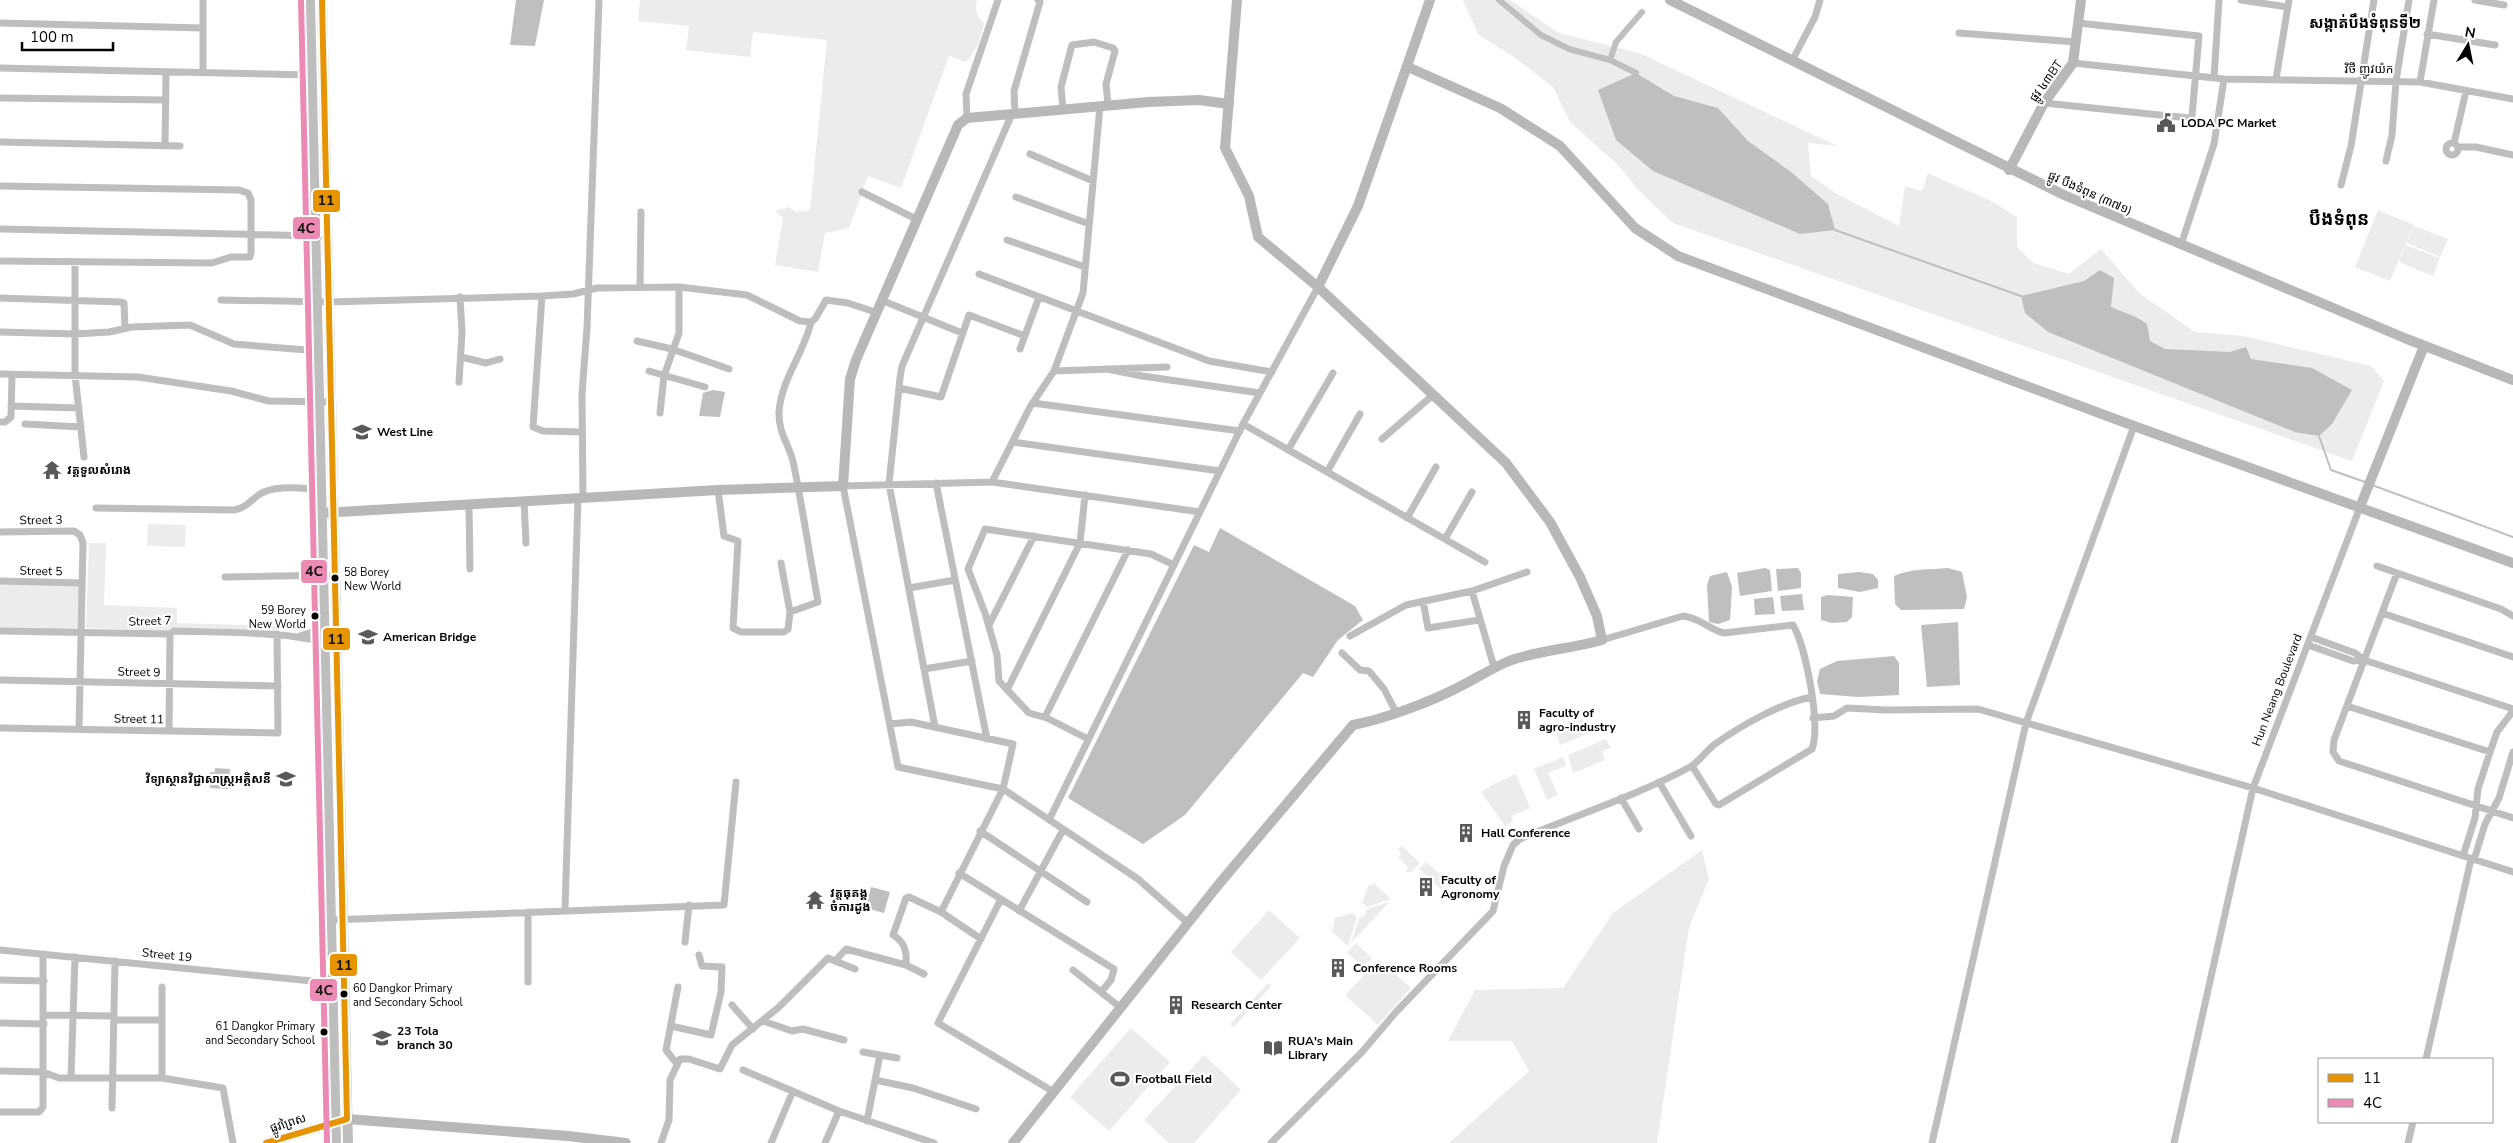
<svg xmlns="http://www.w3.org/2000/svg" width="2513" height="1143" font-family="'Nunito Sans','Noto Sans Khmer',sans-serif">
  <style>
    .green { fill: #ececec }
    .water { fill: #bfbfbf }
    .lines { fill: none; stroke-linecap: round; stroke-linejoin: round }
    .stream { stroke: #bfbfbf; stroke-width: 2 }
    .canal { stroke: #bfbfbf; stroke-width: 6 }
    .street { stroke: #bebebe; stroke-width: 7 }
    .secondary { stroke: #b8b8b8; stroke-width: 10 }
    .primary { stroke: #bebebe; stroke-width: 10 }
    .bus-1-casing { stroke: #fff; stroke-width: 10 }
    .bus-2-casing { stroke: #fff; stroke-width: 10 }
    .bus-1 { stroke: #e69400; stroke-width: 6 }
    .bus-2 { stroke: #eb8bb4; stroke-width: 6 }
    .bus-dot { fill: #000; stroke: #fff; stroke-width: 2 }
    .labels { text-anchor: middle; dominant-baseline: central; stroke-width: 4.5; stroke-linejoin: round; paint-order: stroke }
    .bus-label { font-size: 11px; fill: #000; stroke: #fff; text-anchor: start }
    .street-label { font-size: 12px; fill: #000; stroke: #fff }
    .poi-label { font-size: 12px; font-weight: bold; fill: #000; stroke: #fff; text-anchor: start }
    .quarter-label { font-size: 15px; font-weight: bold; fill: #000; stroke: #fff }
    .district-label { font-size: 18px; font-weight: bold; fill: #000; stroke: #fff }
    .line-badge { stroke: #fff; stroke-width: 2 }
    .pale-badge-label { font-size: 14px; text-anchor: middle; font-weight: bold; fill: #111 }
  </style>
  <rect width="100%" height="100%" fill="#fff"/>
  <path class="green" d="M640 0H977C975 10 976 16 984 23 981 37 977 53 965 62L949 56 901 188 868 176 849 228 825 233 818 272 775 265 783 218 775 211 789 207 796 212 810 210 827 40 753 32 750 57 686 50 689 26 638 21Z
    M1463 0H1510L1559 33 1639 53 1837 146 1808 143 1811 176 1837 194 1899 226 1905 186 1922 191 1928 173 1993 202 2017 217V247L2033 263 2069 274 2101 249 2139 293 2195 332 2244 336 2371 366 2384 381 2352 461 1673 223 1640 192 1619 166 1570 122 1553 87 1518 60 1478 34Z
    M2378 210 2414 225 2390 281 2355 267Z
    M2414 226 2448 239 2440 257 2407 243Z
    M2406 245 2440 258 2433 276 2399 262Z
    M148 524 186 525 185 547 147 546Z
    M89 543H106L104 605 177 608V623L277 626V634L86 628Z
    M0 583 80 585 79 630 0 628Z
    M1583 719 1589 733 1560 745 1555 730Z
    M1606 739 1611 748 1602 751 1605 760 1573 773 1568 755Z
    M1563 757 1566 766 1548 773 1558 795 1547 800 1534 769Z
    M1516 774 1530 808 1511 816 1513 821 1505 826 1481 792 1494 784Z
    M1402 846 1420 863 1412 872H1406L1408 867 1398 857 1401 854 1398 849Z
    M1702 850 1709 879 1689 927 1657 1143H1449L1529 1071 1512 1041H1448L1475 990 1563 988 1613 913Z
    M1426 862 1445 879 1444 880 1447 883 1441 889 1419 869Z
    M1373 883 1391 899 1367 907 1362 903 1369 884 1371 886Z
    M1389 902 1351 943 1359 918 1365 915 1367 909Z
    M1269 910 1300 938 1261 980 1231 952Z
    M1352 913 1357 917 1348 946 1332 932 1335 918Z
    M1356 943 1372 958 1363 967 1347 952Z
    M1379 960 1411 988 1378 1025 1345 995Z
    M1268 983 1271 986 1234 1027 1230 1024Z
    M1131 1028 1170 1062 1109 1131 1070 1097Z
    M1204 1055 1241 1090 1194 1143H1169L1144 1120Z"/>
  <path class="water" d="M516 0H544L535 46 510 45Z
    M1636 73 1674 96 1718 108 1748 141 1791 172 1828 204 1835 230 1800 234 1653 171 1616 140 1598 90Z
    M2100 270 2114 278 2111 307C2124 313 2136 315 2147 324L2150 341 2165 349 2230 352 2246 347 2251 359 2312 368 2352 390 2332 424 2319 436 2295 432 2048 332 2025 313 2021 296 2084 281Z
    M713 390 725 392 720 417 699 416 703 393Z
    M1220 528 1355 606 1363 620 1338 640 1313 677 1303 673 1185 815 1143 844 1068 798 1194 545 1209 552Z
    M1765 568 1770 570 1772 591 1740 596 1737 573Z
    M1798 568 1801 573V588L1778 591 1776 569Z
    M1948 568 1962 572 1967 597 1964 609 1901 610 1895 604 1894 576C1911 568 1929 570 1948 568Z
    M1727 572 1732 587 1730 620 1718 624 1709 622 1707 585 1710 576Z
    M1859 572 1873 574 1878 580V588L1860 592 1838 588V574Z
    M1802 594 1804 610 1782 611 1780 596Z
    M1828 595 1853 597 1852 617 1847 622 1832 623 1821 620V597Z
    M1773 597 1775 614 1755 615 1754 599Z
    M1958 622 1960 685 1927 687 1921 625Z
    M1894 656 1899 663V695L1858 697 1820 694 1817 681 1820 669 1837 661Z
    M215 768 230 769 229 789 210 788V772H215Z
    M871 887 890 892 884 913 866 908Z"/>
  <g class="lines">
    <path class="stream" d="M1835 230 2021 296
      M2319 436 2331 470 2365 482
      M2372 485 2513 537"/>
    <path class="canal" d="M1499 0 1541 35 1569 49 1610 60 1636 73
      M1610 60 1616 42 1642 12"/>
    <path class="street" d="M2241 0 2288 7
      M2475 0 2504 5
      M0 23 203 28
      M1959 33 2076 42
      M2427 34 2495 45
      M1792 61 1815 17 1820 0
      M2073 63 2224 79 2420 82 2513 99
      M0 68 312 75
      M203 73V0
      M2214 78 2219 0
      M2276 79 2289 0
      M2420 82 2434 0
      M0 98 166 100
      M2044 103 2189 118 2192 116 2199 36 2078 23
      M1063 109 1061 87 1072 45 1094 42 1113 48 1115 51 1106 84 1108 105
      M1015 113 1014 91 1040 2 1038 0
      M967 118 966 94 998 0
      M0 142 180 146
      M2446 149a6 6 0 1 1 12 0a6 6 0 1 1-12 0Z
      M2454 143 2466 91
      M165 146 166 72
      M2458 147H2476L2513 155
      M1030 154 1093 181
      M2386 161 2392 135 2396 81 2409 0
      M2341 185 2351 146 2374 0
      M0 186 239 190 248 193 251 200V253L250 257H231L212 263 0 261
      M862 192 916 219
      M1016 197 1089 224
      M0 229 320 236
      M1007 240 1085 267
      M2181 245 2214 144 2224 79
      M75 262V375L84 457
      M979 274 1209 361 1272 372
      M640 287 641 212
      M542 296 533 427 543 431 582 432
      M0 298 120 302 124 303 125 328
      M221 300 329 302 542 296 573 294 597 288 679 287 747 295 800 321 811 322 815 319 826 300 848 303 875 312
      M881 300 962 333
      M0 332 75 334 109 332 132 327 190 325 234 344 319 351
      M637 341 672 349 729 369
      M1020 349 1039 297
      M461 357 486 363 500 359
      M1107 369 1142 376 1260 393
      M649 371 705 387
      M1054 371 1167 367
      M0 374 138 377 231 391 269 401 331 402
      M459 382 462 332 460 297
      M899 388 941 397 969 315 1025 336
      M1033 403 1240 431
      M11 406 79 408
      M660 413 664 376 679 333V287
      M0 422H5L11 417 12 375
      M25 424 81 427
      M1243 424 1485 562
      M1382 439 1433 395
      M1013 442 1220 471
      M1288 450 1333 373
      M1327 472 1360 414
      M992 482 1030 407 1054 371 1083 293 1100 106
      M936 483 987 739
      M718 490 724 536 738 541 733 628 741 632H784L788 629 790 612 818 602C810 557 803 511 794 466 791 447 778 434 779 412 781 380 804 353 811 322
      M583 498 582 394 587 328 599 0
      M524 501 526 543
      M469 505 470 569
      M96 508 234 510C246 508 250 501 260 494 276 484 304 489 322 489
      M1407 518 1436 467
      M0 532 74 531 80 535 83 543 79 729
      M1445 539 1472 492
      M781 563 790 612
      M2377 566 2501 609 2513 616
      M2397 573 2334 740 2333 752 2339 761 2513 818
      M225 577 335 575
      M0 581 82 583
      M909 588 955 580
      M1472 591 1494 667
      M1423 601 1428 628 1479 620
      M2382 613 2513 657
      M989 625 1034 536
      M0 631 170 634 174 631C209 632 244 632 279 635 300 636 314 642 336 640
      M300 636 312 632 336 631
      M1350 636 1406 605 1472 591 1527 572
      M2311 637 2355 653 2364 660 2513 709
      M1602 640 1683 616C1701 618 1708 629 1724 633L1793 625C1806 647 1821 725 1812 749L1719 805 1716 804 1692 766
      M2308 645 2353 661 2364 660
      M1342 653 1360 670 1369 671 1384 689 1396 712
      M924 669 972 661
      M0 680 278 686
      M1007 690 1080 543 1085 495
      M2347 706 2490 752
      M1045 717 1128 550
      M1813 718 1834 716 1847 708 1886 710 1978 709 2253 788 2513 872
      M890 724 911 722 1013 744 1003 789 941 912
      M935 727 889 484 900 378 902 366 1012 114
      M0 728 278 733 277 634
      M169 731 170 634
      M1088 739 1047 718 1029 713 999 681 997 655 985 613 968 569 985 529 1151 554 1174 565
      M1659 782 1691 836
      M1621 798 1639 829
      M1049 820 1243 424 1318 287
      M980 831 1087 902
      M2463 856 2475 818 2478 789 2490 752 2497 732 2513 711
      M2474 860 2485 824 2499 798 2513 752
      M959 873 1114 969 1111 980 1101 992
      M1001 899 938 1023 1054 1092
      M565 909 578 498
      M1019 911 1063 830
      M528 912V982
      M331 920 724 905 736 782
      M1188 923 1138 879 1003 789 898 767 843 486 992 482 1200 512
      M685 942 689 905
      M0 950 332 983
      M835 961 855 969
      M906 965C907 952 905 942 893 935L906 898 909 897 941 912 981 939
      M1073 970 1121 1008
      M0 980 44 981
      M732 1005 753 1029
      M44 1015 114 1016
      M114 1020H162
      M763 1021 792 1031 803 1029 844 1040
      M0 1023 44 1024
      M671 1026 711 1035 721 992 722 967 702 966 699 955
      M863 1052 897 1058
      M2426 1059 2471 859
      M677 1064 666 1050 678 987
      M743 1070 839 1111 934 1143
      M0 1071 43 1072 59 1078H162L223 1088 233 1143
      M71 1078 75 957
      M162 1078V987
      M875 1080 913 1088 976 1109
      M112 1108 115 961
      M0 1112H39L43 1107V954
      M867 1121 880 1055
      M661 1143 669 1120 670 1080 680 1059H689L720 1069 732 1045 779 1007 828 958 835 961 846 949 906 965 924 974
      M771 1143 793 1091
      M825 1143 839 1111
      M1271 1143 1362 1052 1396 1012 1493 911 1504 866 1513 845 1520 839C1576 815 1636 796 1690 767 1699 762 1706 751 1715 744 1742 725 1779 704 1811 697
      M1932 1143 2026 723 2134 426
      M2174 1143 2253 788 2360 507
      M2408 1143 2413 1122"/>
    <path class="secondary" d="M1670 0 2064 195 2407 339 2513 380
      M1408 67 1500 108 1560 146 1635 228 1678 256 2134 426 2513 563
      M2009 170 2044 103 2073 63 2081 0
      M1318 287 1358 206 1430 0
      M2360 507 2424 346
      M322 513 718 490 843 486 850 379 856 360 958 125 967 118 1148 102 1199 100 1229 104
      M266 1143 347 1119 568 1136 626 1143
      M1013 1143 1219 884 1353 725C1388 718 1430 702 1461 686 1477 678 1492 668 1509 661 1539 650 1571 649 1602 640L1597 616 1580 577 1550 522 1506 463 1318 287 1258 237 1249 196 1225 148 1237 0"/>
    <path class="primary" d="M310 0 336 1143
      M322 0 348 1143"/>
    <g class="bus-1-casing">
      <path id="bus-1" d="M266 1143 347 1119 322 0"/>
    </g>
    <g class="bus-2-casing">
      <path id="bus-2" d="M301 0 327 1143"/>
    </g>
    <use href="#bus-1" class="bus-1"/>
    <use href="#bus-2" class="bus-2"/>
  </g>
  <defs>
    <g id="civic-bare" transform="scale(1.5)"><path d="M-.6-6.5H3V-4.5H.6V-3L4-1V1h2V6H-6V1h2V-1L-.6-3ZM-1.2 2.5V6h2.4V2.5Z" fill="#595959" stroke="#fff" stroke-width="2.5" paint-order="stroke"/></g>
    <g id="school-bare" transform="scale(1.5)"><path d="M0-5L7-2L0 1L-7-2ZM-4 1L0 2.5L4 1V4Q0 6-4 4Z" fill="#595959" stroke="#fff" stroke-width="2.5" paint-order="stroke"/></g>
    <g id="temple-bare" transform="scale(1.5)"><path d="M0-6L5-2H3V0L6.5 2.5H4V6H1.5V3h-3V6H-4V2.5H-6.5L-3 0V-2H-5Z" fill="#595959" stroke="#fff" stroke-width="2.5" paint-order="stroke"/></g>
    <g id="building-bare" transform="scale(1.5)"><path d="M-4-6H4V6H1V3H-1V6H-4ZM-2.5-4.3h1.7v1.8h-1.7ZM.8-4.3h1.7v1.8H.8ZM-2.5-1h1.7V.8h-1.7ZM.8-1h1.7V.8H.8Z" fill="#595959" stroke="#fff" stroke-width="2.5" paint-order="stroke"/></g>
    <g id="library-bare" transform="scale(1.5)"><path d="M-6-4Q-3-5.5-.7-3.5V5Q-3 3-6 4ZM6-4Q3-5.5 .7-3.5V5Q3 3 6 4Z" fill="#595959" stroke="#fff" stroke-width="2.5" paint-order="stroke"/></g>
    <g id="stadium-bare" transform="scale(1.5)"><path d="M0-5a6.5 5 0 1 0 0 10a6.5 5 0 1 0 0-10ZM-3.5-1.8h7v3.6h-7Z" fill="#595959" stroke="#fff" stroke-width="2.5" paint-order="stroke"/></g>
  </defs>
  <g fill-rule="evenodd">
    <use href="#civic-bare" x="2166" y="123"/>
    <use href="#school-bare" x="362" y="432"/>
    <use href="#temple-bare" x="52" y="470"/>
    <use href="#school-bare" x="368" y="637"/>
    <use href="#building-bare" x="1524" y="720"/>
    <use href="#school-bare" x="286" y="779"/>
    <use href="#building-bare" x="1466" y="833"/>
    <use href="#building-bare" x="1426" y="887"/>
    <use href="#temple-bare" x="815" y="900"/>
    <use href="#building-bare" x="1338" y="968"/>
    <use href="#building-bare" x="1176" y="1005"/>
    <use href="#school-bare" x="382" y="1038"/>
    <use href="#library-bare" x="1273" y="1048"/>
    <use href="#stadium-bare" x="1120" y="1079"/>
  </g>
  <g class="bus-dot">
    <circle cx="335" cy="578" r="4.5"/>
    <circle cx="315" cy="616" r="4.5"/>
    <circle cx="344" cy="994" r="4.5"/>
    <circle cx="324" cy="1032" r="4.5"/>
  </g>
  <g class="labels">
    <g class="bus-label">
      <text x="344" y="572">58 Borey<tspan x="344" dy="14">New World</tspan></text>
      <text x="306" y="610" text-anchor="end">59 Borey<tspan x="306" dy="14">New World</tspan></text>
      <text x="353" y="988">60 Dangkor Primary<tspan x="353" dy="14">and Secondary School</tspan></text>
      <text x="315" y="1026" text-anchor="end">61 Dangkor Primary<tspan x="315" dy="14">and Secondary School</tspan></text>
    </g>
    <g class="street-label">
      <text x="2369" y="69">វិថី ញូវយ៉ក</text>
      <text transform="translate(2046 81) rotate(-55)">ផ្លូវ ៤៣BT</text>
      <text transform="translate(2090 193) rotate(24)">ផ្លូវ បឹងទំពុន (៣៧១)</text>
      <text transform="translate(41 520) rotate(-1)">Street 3</text>
      <text transform="translate(41 571) rotate(1)">Street 5</text>
      <text transform="translate(150 621) rotate(-2)">Street 7</text>
      <text transform="translate(139 672) rotate(1)">Street 9</text>
      <text transform="translate(2277 690) rotate(-69)">Hun Neang Boulevard</text>
      <text transform="translate(139 719) rotate(1)">Street 11</text>
      <text transform="translate(167 955) rotate(6)">Street 19</text>
      <text transform="translate(288 1123) rotate(-18)">ផ្លូវព្រៃស</text>
    </g>
    <g class="poi-label">
      <text x="2181" y="123">LODA PC Market</text>
      <text x="377" y="432">West Line</text>
      <text x="67" y="470">វត្តទួលសំរោង</text>
      <text x="383" y="637">American Bridge</text>
      <text x="1539" y="713">Faculty of<tspan x="1539" dy="14">agro-industry</tspan></text>
      <text x="271" y="779" text-anchor="end">វិទ្យាស្ថានវិជ្ជាសាស្រ្តអគ្គិសនី</text>
      <text x="1481" y="833">Hall Conference</text>
      <text x="1441" y="880">Faculty of<tspan x="1441" dy="14">Agronomy</tspan></text>
      <text x="830" y="893">វត្តធុតង្គ<tspan x="830" dy="14">ចំការដូង</tspan></text>
      <text x="1353" y="968">Conference Rooms</text>
      <text x="1191" y="1005">Research Center</text>
      <text x="397" y="1031">23 Tola<tspan x="397" dy="14">branch 30</tspan></text>
      <text x="1288" y="1041">RUA's Main<tspan x="1288" dy="14">Library</tspan></text>
      <text x="1135" y="1079">Football Field</text>
    </g>
    <g class="quarter-label">
      <text x="2365" y="23">សង្កាត់បឹងទំពុនទី២</text>
    </g>
    <g class="district-label">
      <text x="2339" y="219">បឹងទំពុន</text>
    </g>
  </g>
  <g class="line-badge">
    <rect x="312" y="189" width="29" height="24" rx="5" fill="#e69400"/>
    <rect x="292" y="216" width="29" height="24" rx="5" fill="#eb8bb4"/>
    <rect x="300" y="559" width="28" height="25" rx="5" fill="#eb8bb4"/>
    <rect x="322" y="627" width="29" height="24" rx="5" fill="#e69400"/>
    <rect x="329" y="953" width="29" height="24" rx="5" fill="#e69400"/>
    <rect x="309" y="978" width="29" height="24" rx="5" fill="#eb8bb4"/>
  </g>
  <g class="pale-badge-label">
    <text x="326" y="205">11</text>
    <text x="306" y="233">4C</text>
    <text x="314" y="576">4C</text>
    <text x="336" y="644">11</text>
    <text x="344" y="970">11</text>
    <text x="324" y="995">4C</text>
  </g>
  <rect x="2318" y="1058" width="175" height="65" fill="#ffffff" stroke="#999999"/>
  <rect x="2328" y="1074" width="25" height="8" fill="#e69400" stroke="#999999"/>
  <text x="2363" y="1083" font-size="15" fill="#000000">11</text>
  <rect x="2328" y="1099" width="25" height="8" fill="#eb8bb4" stroke="#999999"/>
  <text x="2363" y="1108" font-size="15" fill="#000000">4C</text>
  <g transform="translate(2468 45) rotate(10)" stroke="#ffffff" stroke-width="4" paint-order="stroke">
  <path d="M0-4L9 19L0 12L-9 19Z" fill="#000000"/>
  <text y="-8" font-size="14" font-weight="bold" text-anchor="middle" fill="#000000">N</text>
  </g>
  <path d="M22 42v8h91v-8" fill="none" stroke="#000000" stroke-width="2.5"/>
  <text x="30" y="42" font-size="15" fill="#000000" stroke="#ffffff" stroke-width="4" paint-order="stroke">100 m</text>
</svg>
